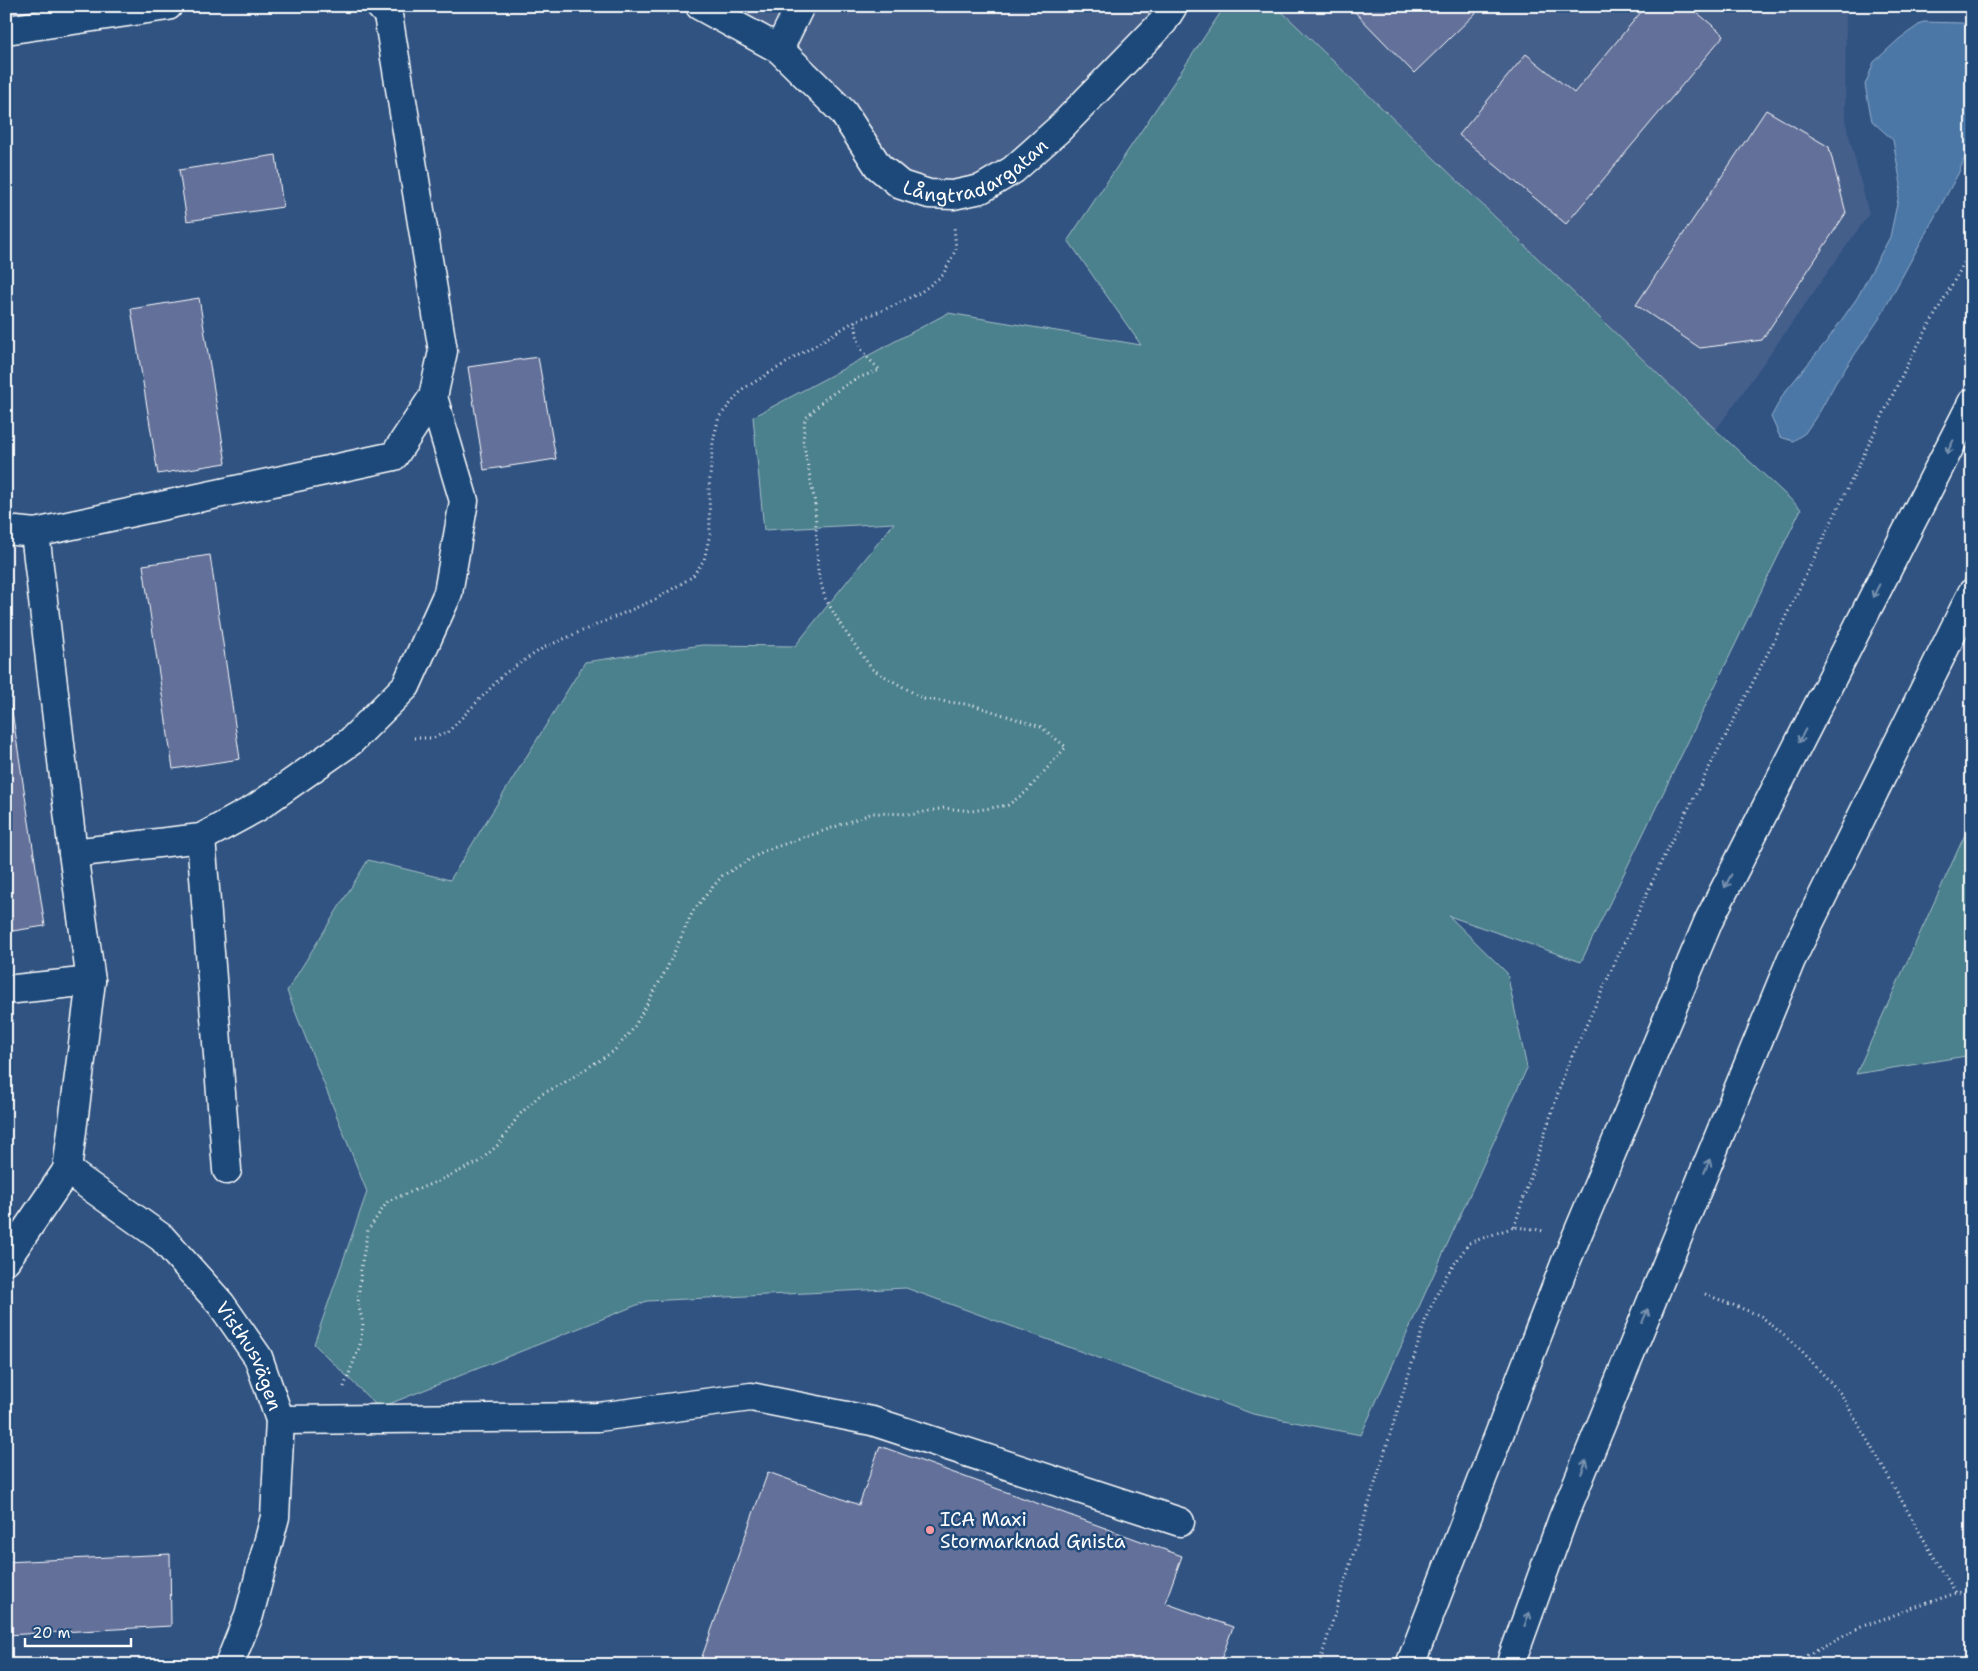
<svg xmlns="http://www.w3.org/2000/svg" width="1978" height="1671" font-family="'Shantell Sans',sans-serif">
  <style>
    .built { fill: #445e8b }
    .green { fill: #4b808d; stroke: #a5c0c6 }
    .water { fill: #4b77a6; stroke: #93adca }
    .building { fill: #636f99; stroke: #fff }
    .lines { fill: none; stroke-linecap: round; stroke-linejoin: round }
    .minor-casing { stroke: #fff; stroke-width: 31 }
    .highway-casing { stroke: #fff; stroke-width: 31 }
    .path { stroke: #fff; stroke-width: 3; stroke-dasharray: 1 4; stroke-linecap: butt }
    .minor { stroke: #1f4a7a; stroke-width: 28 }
    .highway { stroke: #1f4a7a; stroke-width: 28 }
    .oneway { stroke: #7992af }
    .poi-dot { fill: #ff9aa2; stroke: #1f4a7a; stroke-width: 2 }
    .labels { text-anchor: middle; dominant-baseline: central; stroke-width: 5; stroke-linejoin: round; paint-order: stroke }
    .street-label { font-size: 19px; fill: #fff; stroke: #1f4a7a }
    .poi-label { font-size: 19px; fill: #fff; stroke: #1f4a7a; text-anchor: start }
  </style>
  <rect width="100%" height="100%" fill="#315382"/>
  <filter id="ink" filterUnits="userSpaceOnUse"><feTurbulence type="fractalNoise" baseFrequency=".02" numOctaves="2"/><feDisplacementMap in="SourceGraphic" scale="10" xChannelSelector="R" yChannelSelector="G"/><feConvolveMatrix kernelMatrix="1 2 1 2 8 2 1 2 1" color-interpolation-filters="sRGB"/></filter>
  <g filter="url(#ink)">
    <path class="built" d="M700 6H1173L981 189 901 185 843 112Z
      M1276 6H1846L1845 120 1869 214 1716 430Z"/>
    <path class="green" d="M1225 6H1276L1716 430 1801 509 1581 962 1449 916 1507 973 1527 1068 1361 1435 1253 1414 906 1288 647 1301 379 1408 314 1344 367 1192 287 991 368 860 450 880 585 662 702 645 795 646 894 523 764 530 753 417 948 313 1141 345 1068 240Z
      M1972 819V1055L1856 1074Z"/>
    <path class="water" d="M1923 22 1962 23 1972 28V141L1958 174 1879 319 1836 382 1820 411 1805 433 1793 441 1780 437 1771 417 1784 393 1826 342 1857 298 1890 237 1901 185 1893 140 1872 121 1865 85 1874 62 1899 39Z"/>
    <path class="building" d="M1349 6H1483L1414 73Z
      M1646 6H1689L1724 35 1566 224 1459 135 1526 54 1574 93Z
      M1766 110 1829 147 1846 213 1762 340 1700 348 1636 305Z
      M276 155 283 207 187 221 179 170Z
      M199 298 226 463 158 474 131 309Z
      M538 357 556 459 484 470 468 367Z
      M210 555 240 759 173 769 143 565Z
      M10 698 45 926 6 932V699Z
      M880 1446 1182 1556 1165 1603 1233 1627 1219 1665H699L768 1472 859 1505Z
      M170 1554 171 1626 6 1635V1562Z"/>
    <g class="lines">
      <g class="minor-casing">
        <g id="minor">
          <path id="s1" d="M700 6 779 49 843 112 878 166 901 185 929 194 953 195 981 189 1013 170 1059 129 1163 22 1173 6"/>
          <path d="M6 30 168 6"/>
          <path d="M779 49 800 6"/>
          <path d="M6 530 35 533 394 456 433 397 443 351 388 15 380 6"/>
          <path d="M201 838 227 1170"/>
          <path d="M73 853 201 838 256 808 350 742 406 686 448 593 464 501 433 397"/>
          <path d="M6 990 91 981"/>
          <path id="s2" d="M67 1170 162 1238 221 1304 258 1357 280 1420 275 1517 249 1615 229 1665"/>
          <path d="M6 1260 67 1170 91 981 73 853 35 533"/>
          <path d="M280 1420 598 1417 751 1397 872 1421 1180 1522"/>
        </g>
      </g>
      <g class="highway-casing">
        <path id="highway" d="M1410 1665 1565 1264 1709 920 1972 403
          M1510 1665 1563 1518 1791 960 1972 593"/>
      </g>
      <path class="path" d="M654 6 669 14
        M414 738H434L449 731 505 673 543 648 656 599 692 577 704 560 710 534 709 489 713 441 719 417 743 389 855 321 893 306 921 292 943 275 956 249 954 226
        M1514 1227 1566 1069 1665 854 1773 643 1908 363 1972 249
        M1705 1294 1761 1316 1801 1350 1841 1394 1931 1552 1956 1593
        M344 1387 360 1345 363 1324 358 1303 361 1267 368 1230 388 1201 436 1182 479 1162 499 1144 519 1115 540 1095 562 1084 614 1051 633 1029 666 970 693 911 722 876 764 851 829 829 873 813 914 814 944 808 972 811 1008 805 1026 792 1066 747 1041 727 973 705 924 699 872 669 842 627 825 598 818 572 815 503 803 441 805 419 826 398 855 379 880 370C859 350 859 349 855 321
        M1319 1665 1427 1315 1446 1276 1469 1243 1514 1227 1534 1229 1543 1231
        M1790 1665 1863 1626 1956 1593 1972 1590"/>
      <use href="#minor" class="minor"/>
      <use href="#highway" class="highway"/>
    </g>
    <defs><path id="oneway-shaft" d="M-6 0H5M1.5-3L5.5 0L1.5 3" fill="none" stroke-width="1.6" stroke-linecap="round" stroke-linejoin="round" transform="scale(1.25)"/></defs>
    <g class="oneway">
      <use href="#oneway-shaft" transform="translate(1950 447) rotate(117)"/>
      <use href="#oneway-shaft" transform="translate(1876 591) rotate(117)"/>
      <use href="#oneway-shaft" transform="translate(1802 736) rotate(117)"/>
      <use href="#oneway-shaft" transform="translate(1728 881) rotate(117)"/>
      <use href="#oneway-shaft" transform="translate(1707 1166) rotate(-68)"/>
      <use href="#oneway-shaft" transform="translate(1645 1316) rotate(-68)"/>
      <use href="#oneway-shaft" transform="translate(1584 1467) rotate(-68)"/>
      <use href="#oneway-shaft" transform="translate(1527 1619) rotate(-70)"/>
    </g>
  </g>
  <circle class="poi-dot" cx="930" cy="1530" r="5"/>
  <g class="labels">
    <g class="street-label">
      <text stroke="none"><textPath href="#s1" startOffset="356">Långtradargatan</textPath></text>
      <text stroke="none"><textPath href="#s2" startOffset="265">Visthusvägen</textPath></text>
    </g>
    <g class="poi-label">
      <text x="940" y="1519">ICA Maxi<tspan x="940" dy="22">Stormarknad Gnista</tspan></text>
    </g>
  </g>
  <rect width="1978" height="1671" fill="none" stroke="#1f4a7a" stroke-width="25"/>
  <rect x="12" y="12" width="1953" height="1646" fill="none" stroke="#fff" stroke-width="2" filter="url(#ink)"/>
  <path d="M25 1638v8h106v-8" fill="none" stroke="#ffffff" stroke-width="2.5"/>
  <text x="32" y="1638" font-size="15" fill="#ffffff" stroke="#1f4a7a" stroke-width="4" paint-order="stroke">20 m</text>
</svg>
